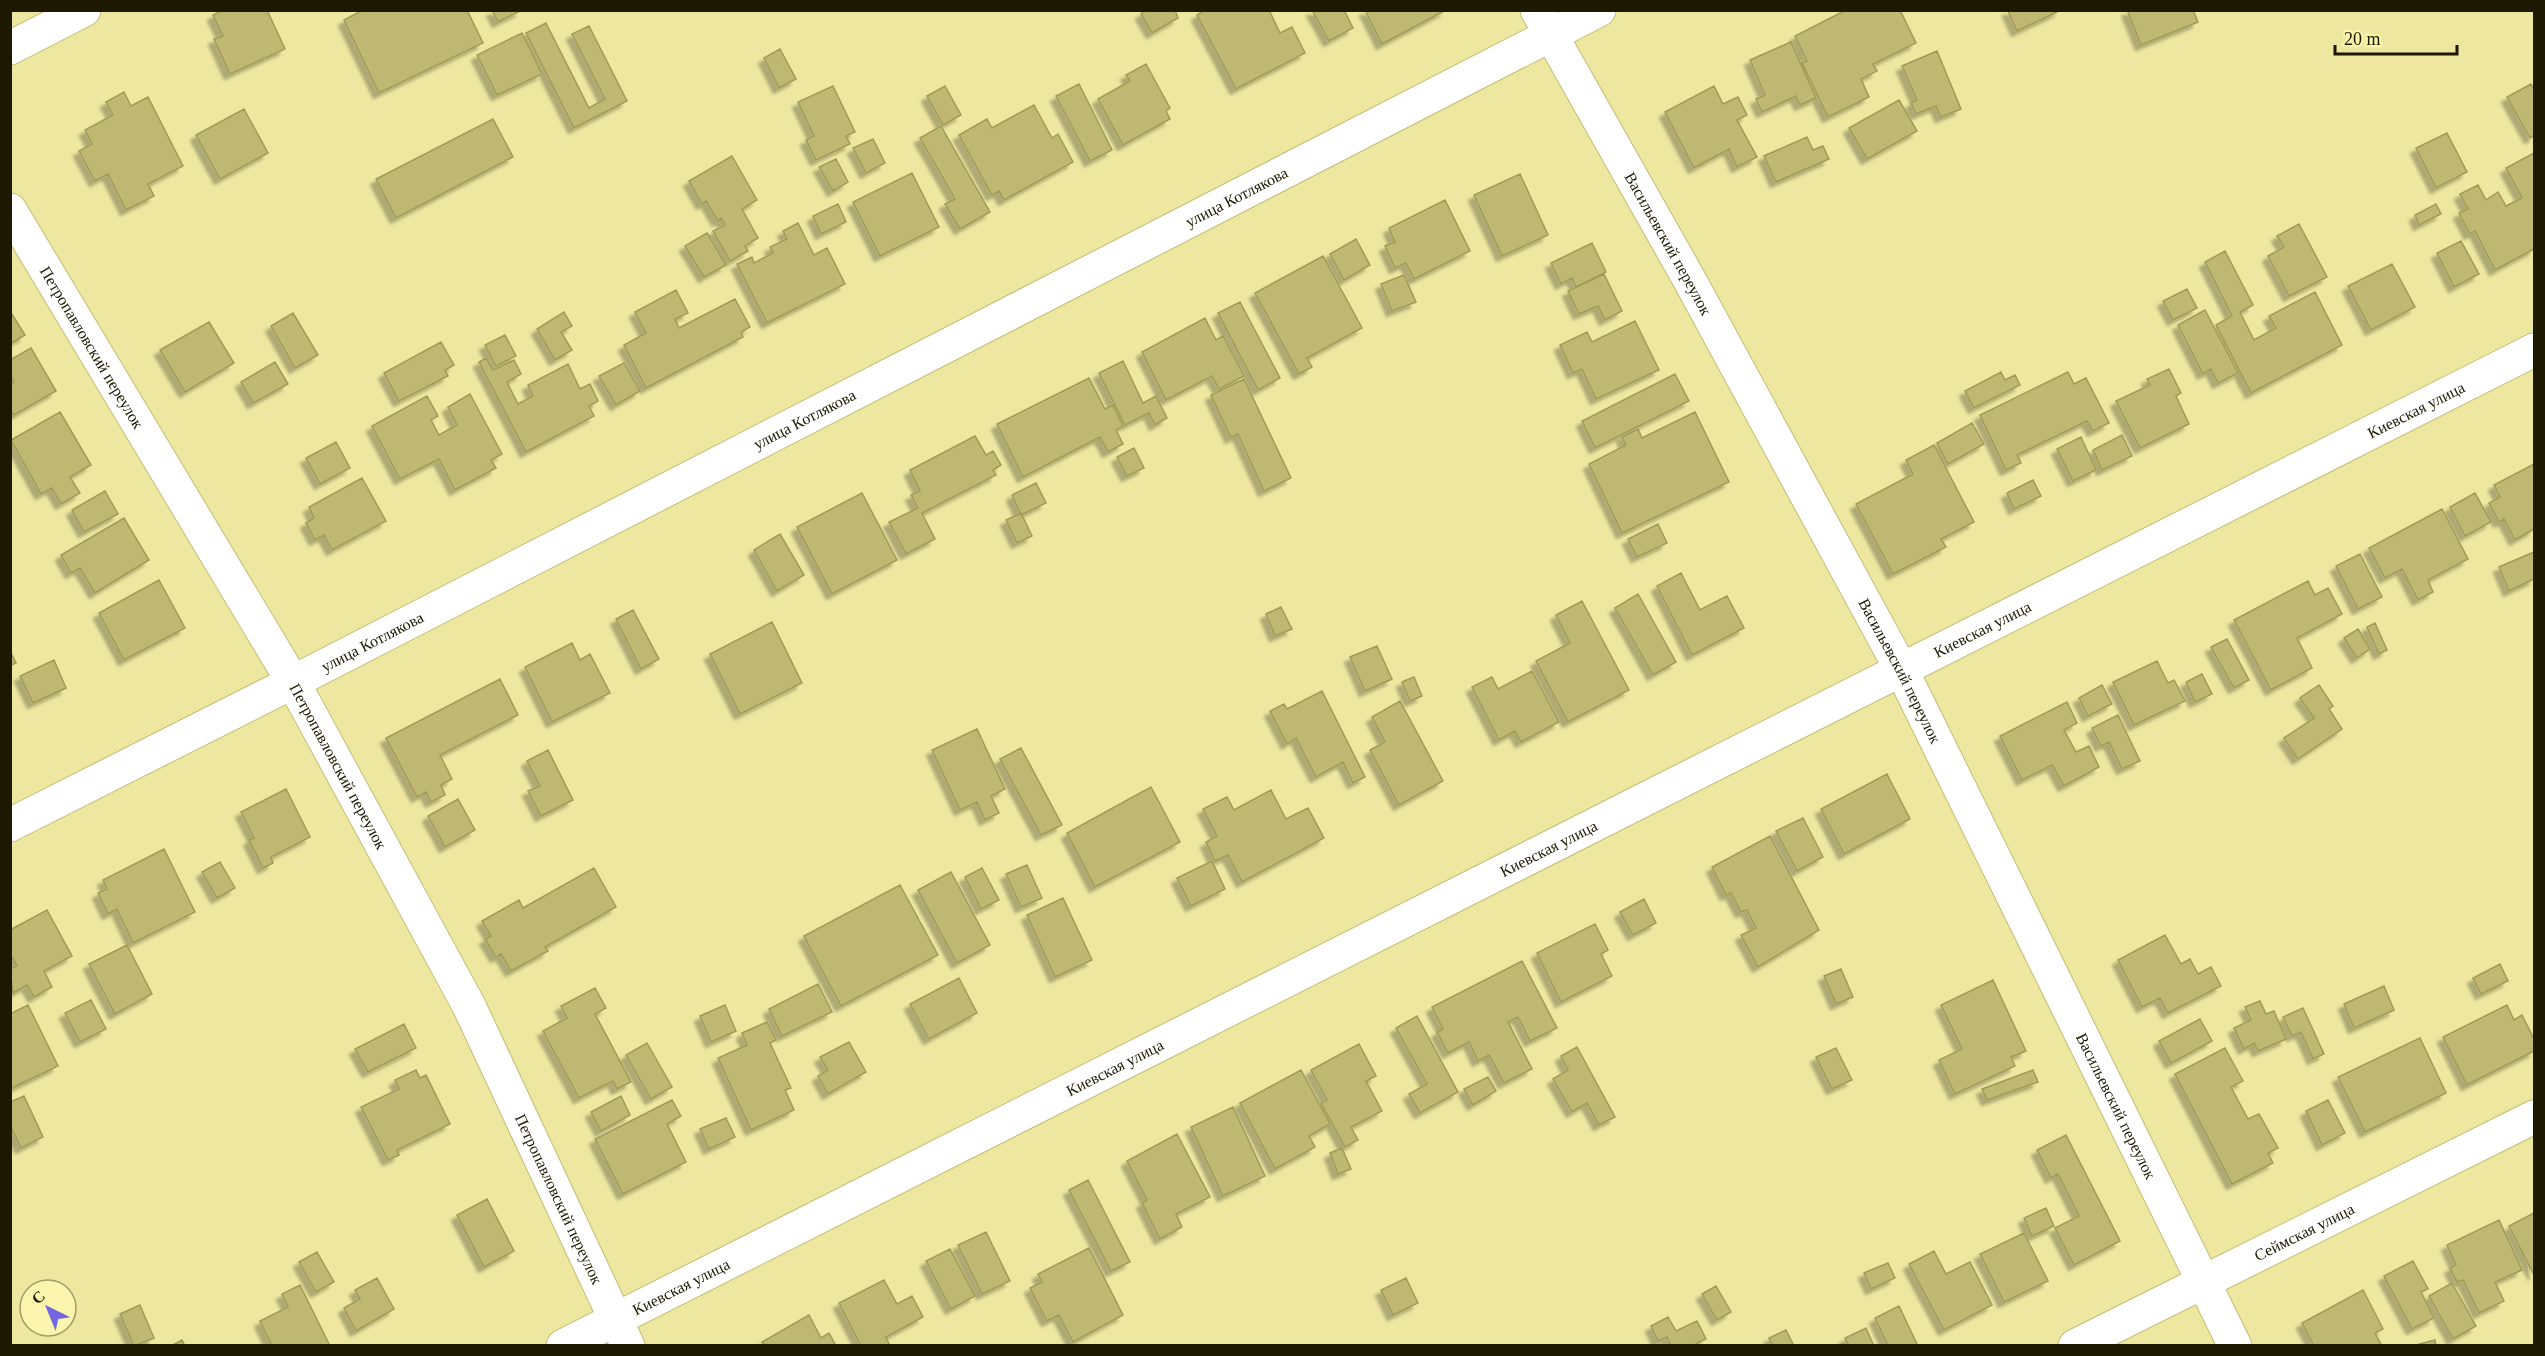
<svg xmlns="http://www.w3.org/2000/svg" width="2545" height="1356" font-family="Georgia,serif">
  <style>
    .building { fill: #beb872; stroke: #a19b56; stroke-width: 1.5; filter: url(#shadow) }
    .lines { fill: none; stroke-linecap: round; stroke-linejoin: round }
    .minor-casing { stroke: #c3bc77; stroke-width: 35 }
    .minor { stroke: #fff; stroke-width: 33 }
    .labels { text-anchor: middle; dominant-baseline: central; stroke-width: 5; stroke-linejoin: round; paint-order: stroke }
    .street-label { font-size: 16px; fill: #1c1900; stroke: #faf4ac }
  </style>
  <defs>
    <filter id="shadow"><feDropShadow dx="-5.5" dy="5.5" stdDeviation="1.5" flood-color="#0004"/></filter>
  </defs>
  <rect width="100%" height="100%" fill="#ede79f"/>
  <path class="building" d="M223 10H267L285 49 230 74 214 39 223 36 213 15Z
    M363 10H467L483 43 379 93 344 20Z
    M492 10H522L498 22Z
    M1147 10H1175L1178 18 1152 33 1141 14Z
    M1205 10H1269L1280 33 1292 27 1305 53 1236 89 1197 15Z
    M1312 10H1344L1353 28 1329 41Z
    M1365 10H1446L1382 44Z
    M1846 10H1900L1916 43 1873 64 1877 71 1861 79 1869 97 1828 117 1802 63 1807 61 1795 36Z
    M2061 10 2017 31 2008 11V10Z
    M2127 10H2193L2198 22 2141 45Z
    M546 23 589 108 605 99 572 34 589 26 627 101 574 128 526 33Z
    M522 33 542 74 497 95 477 55Z
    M1791 42 1816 98 1800 105 1796 96 1762 112 1756 99 1765 95 1750 60Z
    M780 49 796 79 779 88 764 58Z
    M1937 51 1961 109 1941 117 1936 106 1916 114 1911 103 1917 100 1902 66Z
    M1146 64 1170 108 1166 111 1170 119 1123 145 1098 99 1130 81 1126 75Z
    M1079 84 1112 150 1090 161 1056 96Z
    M2531 84 2534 90V136L2530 138 2507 97Z
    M833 86 855 132 846 136 850 144 816 160 806 140 814 136 798 102Z
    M945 86 961 115 943 125 927 96Z
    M1714 86 1723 104 1738 97 1747 115 1737 120 1757 157 1737 167 1729 149 1694 168 1665 112Z
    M124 92 131 106 148 97 183 166 148 184 154 196 126 210 108 174 95 181 79 151 92 144 85 130 113 115 106 102Z
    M1899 100 1917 131 1867 159 1849 128Z
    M1034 105 1052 138 1058 134 1073 162 1004 200 999 191 992 195 959 135 987 119 992 128Z
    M244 109 268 153 220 179 196 135Z
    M493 119 513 157 396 218 376 179Z
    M941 126 990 212 960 229 945 204 955 199 920 138Z
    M2447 133 2467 172 2436 188 2416 148Z
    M1807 137 1813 150 1823 146 1829 159 1776 182 1764 156Z
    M873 139 885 163 866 173 853 148Z
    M2534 153V249L2495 270 2475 231 2470 234 2459 213 2468 209 2460 194 2478 185 2486 200 2498 192 2506 206 2522 198 2506 168Z
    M732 156 757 200 742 209 758 238 745 246 748 251 730 261 713 231 725 225 721 218 718 221 706 201 702 204 689 181Z
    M836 159 848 182 833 191 819 167Z
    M912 173 939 227 880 256 853 202Z
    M1520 174 1548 235 1502 256 1474 195Z
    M1445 200 1470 251 1414 279 1406 263 1395 268 1385 246 1395 242 1389 228Z
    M838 204 846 222 821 234 813 216Z
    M2436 204 2441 214 2419 225 2415 215Z
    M798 223 814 255 827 248 845 284 767 323 737 264 752 257 754 263 773 253 770 247 787 239 783 231Z
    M2299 224 2327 277 2289 296 2268 256 2284 247 2277 236Z
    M707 233 726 265 704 277 685 246Z
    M1356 239 1370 265 1344 280 1330 254Z
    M2461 241 2479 274 2454 287 2437 253Z
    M1592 243 1606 272 1576 287 1572 278 1561 284 1551 263Z
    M2225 251 2253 305 2240 312 2254 340 2276 328 2269 316 2315 292 2342 345 2251 393 2216 325 2232 316 2205 262Z
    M1323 256 1362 328 1307 358 1312 367 1299 374 1255 293Z
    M2392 264 2415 307 2371 330 2348 286Z
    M1604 274 1622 311 1605 320 1598 306 1579 314 1568 291Z
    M1404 275 1416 302 1392 311 1381 284Z
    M2187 289 2197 308 2173 320 2163 301Z
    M676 290 688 313 675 319 679 328 735 299 750 327 741 332 743 337 646 388 624 345 646 333 635 312Z
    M1240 302 1280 378 1258 390 1218 313Z
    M2205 310 2238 373 2218 383 2211 369 2203 374 2178 325Z
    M10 311 25 335 10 344Z
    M564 312 572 326 561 332 572 350 555 360 537 329Z
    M293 313 318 355 295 368 271 326Z
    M1205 318 1216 340 1223 336 1244 376 1219 389 1212 376 1166 400 1142 352Z
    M1635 321 1659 370 1596 399 1582 369 1573 373 1560 345 1587 332 1592 342Z
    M209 322 234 363 185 392 160 350Z
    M505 335 516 356 496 366 485 345Z
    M441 342 454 365 445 370 448 376 399 401 384 373Z
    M31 348 56 391 14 415 10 408V384L14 382 10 375V360Z
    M486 358 493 370 514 360 521 374 507 382 518 404 533 396 528 385 568 364 580 389 590 384 598 401 589 406 594 416 526 452 479 362Z
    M1123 361 1143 403 1156 396 1167 418 1155 425 1149 413 1125 425 1099 373Z
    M275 362 288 384 253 403 241 382Z
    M624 363 640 391 616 405 599 376Z
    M2169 369 2181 393 2176 396 2189 424 2140 448 2116 401 2150 385 2147 379Z
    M2001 372 2005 380 2015 375 2020 385 1974 408 1965 391Z
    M2068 372 2074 384 2086 378 2109 423 2093 431 2087 421 2017 455 2021 463 2006 470 1980 415Z
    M1675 374 1689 401 1595 448 1582 421Z
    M1089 378 1105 409 1113 405 1123 426 1116 430 1123 444 1108 452 1100 437 1023 477 997 424Z
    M1244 379 1291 478 1264 491 1238 434 1231 438 1211 395Z
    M470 394 502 454 491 460 496 468 455 490 439 459 400 479 372 426 427 396 438 416 431 420 439 435 457 425 448 407Z
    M60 412 91 465 70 477 80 493 61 504 52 488 41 494 11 440Z
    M1695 412 1729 482 1622 533 1589 464 1626 445 1622 437 1638 429 1642 438Z
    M1972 423 1984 444 1948 464 1937 443Z
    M2122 435 2132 456 2102 470 2093 450Z
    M975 436 986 455 993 451 1001 465 993 470 996 475 922 513 935 539 906 554 889 522 918 508 911 495 920 491 910 470Z
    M2081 437 2096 470 2073 481 2057 449Z
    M336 442 350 468 320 484 306 458Z
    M1934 445 1974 522 1941 539 1946 547 1893 574 1856 504 1913 474 1906 460Z
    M1134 448 1144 468 1127 476 1117 457Z
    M2534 464V529L2515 540 2504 519 2499 522 2489 503 2500 497 2494 485Z
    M362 478 386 521 332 550 324 535 315 540 306 523 314 518 309 507Z
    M2033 480 2041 496 2014 509 2007 493Z
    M1036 483 1046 503 1021 515 1012 495Z
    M105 491 118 514 84 532 72 510Z
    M862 493 897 560 832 594 797 527Z
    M2475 493 2491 522 2465 536 2450 507Z
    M2442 509 2468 559 2428 580 2433 592 2418 600 2402 569 2385 578 2369 548Z
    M1021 513 1032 536 1017 543 1006 520Z
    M124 518 149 560 95 593 80 568 71 573 61 555Z
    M1658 524 1667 543 1637 557 1628 539Z
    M780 534 804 575 777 591 754 550Z
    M2534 552V579L2509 591 2499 567Z
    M2360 554 2382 597 2358 609 2336 566Z
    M1681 573 1700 610 1727 596 1744 628 1692 655 1657 586Z
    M159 580 185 628 124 660 99 613Z
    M2308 581 2315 595 2328 588 2342 614 2297 638 2312 668 2271 690 2234 620Z
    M1638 594 1676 662 1653 675 1615 608Z
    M1582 601 1629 690 1568 722 1536 661 1570 643 1556 615Z
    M1281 607 1292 629 1275 636 1266 614Z
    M633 610 659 659 641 669 616 619Z
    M772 622 802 683 740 714 710 654Z
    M2375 623 2387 650 2379 654 2367 627Z
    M2358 629 2370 649 2357 658 2344 638Z
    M2227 639 2249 680 2234 688 2211 647Z
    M572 643 580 660 590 654 610 693 552 722 525 667Z
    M1377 646 1392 679 1365 691 1350 657Z
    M10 651 16 663 10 666Z
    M54 660 66 688 33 703 20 676Z
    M2157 661 2168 683 2174 680 2185 701 2134 725 2113 682Z
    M1532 671 1559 722 1521 742 1515 731 1499 740 1472 687 1492 677 1498 689Z
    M2202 674 2212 694 2195 702 2186 682Z
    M1414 677 1422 696 1410 701 1402 682Z
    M500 679 518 715 440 755 452 779 441 785 445 795 431 802 426 792 417 797 386 738Z
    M2102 685 2112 704 2088 716 2079 698Z
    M2319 685 2333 706 2329 709 2342 729 2298 759 2284 738 2314 718 2300 698Z
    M1322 691 1365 777 1353 783 1343 762 1316 777 1296 738 1287 744 1270 711 1284 704 1287 709Z
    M1400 701 1443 781 1399 805 1370 750 1385 742 1372 717Z
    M2067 702 2077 723 2064 730 2076 752 2089 746 2099 767 2064 786 2052 765 2022 780 2000 736Z
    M2118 715 2140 761 2122 769 2109 742 2101 746 2092 728Z
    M977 729 1005 789 991 796 999 813 985 820 977 802 960 810 932 750Z
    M1021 748 1062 825 1041 835 1000 759Z
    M548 750 573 800 541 816 528 791 540 786 527 761Z
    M1887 774 1910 819 1844 854 1821 809Z
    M1151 787 1180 842 1095 887 1067 833Z
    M286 789 310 837 271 857 273 863 263 868 249 840 254 838 241 812Z
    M1271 790 1286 819 1308 808 1324 838 1242 882 1228 855 1215 861 1206 842 1217 836 1203 809 1227 797 1234 810Z
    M458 799 475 830 445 847 428 816Z
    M1803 818 1823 857 1797 871 1776 831Z
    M1770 836 1819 930 1758 967 1741 935 1756 928 1747 910 1741 912 1731 893 1726 895 1712 867Z
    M164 849 195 912 133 943 117 909 108 914 98 893 107 889 103 880Z
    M1212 861 1225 889 1191 906 1177 878Z
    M220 862 235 888 217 898 202 872Z
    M1027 865 1042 898 1021 907 1006 874Z
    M594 868 616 907 545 947 548 951 511 971 501 954 496 957 485 939 491 936 482 921 519 900 523 908Z
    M982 868 999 900 981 909 965 877Z
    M951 872 990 945 957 963 918 890Z
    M900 885 938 955 841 1006 804 936Z
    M1063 898 1092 960 1055 977 1027 915Z
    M1644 899 1656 923 1633 935 1620 912Z
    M47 910 72 956 44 971 52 987 34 997 27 985 13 993 10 969 17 966 10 954V930Z
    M1595 924 1608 950 1601 954 1612 976 1561 1002 1537 953Z
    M2165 935 2181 964 2190 959 2198 974 2211 967 2221 986 2168 1013 2160 998 2142 1007 2118 960Z
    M127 945 152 994 115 1014 89 964Z
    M1522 961 1557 1028 1530 1041 1518 1017 1508 1022 1532 1069 1504 1083 1489 1055 1478 1061 1469 1042 1448 1053 1437 1032 1443 1029 1432 1007Z
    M2500 964 2508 981 2481 994 2473 978Z
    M1841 969 1853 997 1836 1004 1824 976Z
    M959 978 977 1013 929 1039 910 1004Z
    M1993 980 2026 1051 2011 1057 2015 1066 1955 1094 1939 1060 1962 1049 1941 1005Z
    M818 984 832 1012 782 1036 769 1009Z
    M2384 986 2394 1010 2354 1028 2344 1004Z
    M595 988 606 1008 595 1014 631 1082 617 1089 613 1081 579 1098 543 1031 567 1018 561 1006Z
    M91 1000 106 1029 80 1042 65 1013Z
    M2260 1001 2266 1014 2274 1011 2286 1039 2258 1051 2254 1043 2244 1049 2234 1028 2251 1020 2245 1007Z
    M28 1005 58 1066 10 1089V1014Z
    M725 1005 736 1031 711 1042 700 1016Z
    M2507 1005 2514 1020 2522 1015 2534 1039V1051L2467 1085 2443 1037Z
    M2303 1008 2324 1054 2313 1059 2301 1032 2292 1036 2283 1017Z
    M1417 1016 1458 1092 1420 1113 1409 1094 1427 1084 1396 1028Z
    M2200 1019 2212 1041 2171 1063 2159 1041Z
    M767 1022 776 1040 770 1043 791 1088 785 1090 794 1110 751 1130 718 1058 747 1045 742 1033Z
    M404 1024 416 1048 368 1072 355 1049Z
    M2420 1038 2446 1093 2365 1132 2338 1077Z
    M849 1042 866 1072 828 1094 818 1076 828 1070 820 1057Z
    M647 1043 672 1087 651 1099 626 1055Z
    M1359 1044 1376 1076 1366 1081 1382 1111 1351 1127 1358 1140 1345 1147 1321 1103 1327 1100 1311 1070Z
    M1577 1047 1615 1117 1599 1125 1587 1103 1572 1112 1553 1079 1568 1070 1561 1056Z
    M1836 1048 1852 1080 1832 1089 1816 1057Z
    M2225 1048 2243 1081 2231 1087 2248 1119 2259 1114 2278 1148 2268 1153 2273 1163 2232 1184 2175 1074Z
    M416 1070 420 1078 426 1075 450 1124 397 1150 399 1155 388 1160 361 1107 399 1089 395 1080Z
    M1301 1070 1330 1124 1309 1136 1315 1147 1275 1169 1240 1103Z
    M2033 1070 2038 1082 1987 1100 1982 1089Z
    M1488 1077 1496 1091 1473 1105 1464 1089Z
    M24 1096 43 1137 21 1148 10 1125V1102Z
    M621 1096 630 1115 601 1131 591 1112Z
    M672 1100 681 1116 667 1124 686 1162 623 1194 595 1139Z
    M2328 1100 2345 1133 2322 1145 2306 1111Z
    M1233 1107 1265 1176 1223 1196 1191 1127Z
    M726 1118 735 1137 709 1149 700 1129Z
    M1177 1134 1210 1197 1176 1214 1182 1227 1160 1239 1142 1203 1147 1200 1127 1161Z
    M2066 1135 2120 1241 2074 1265 2055 1228 2079 1216 2058 1174 2051 1178 2037 1150Z
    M1342 1148 1351 1169 1338 1174 1330 1153Z
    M1088 1180 1130 1262 1111 1271 1069 1190Z
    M487 1199 514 1251 484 1267 457 1215Z
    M2046 1208 2054 1226 2032 1236 2024 1218Z
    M2534 1213V1275L2509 1226Z
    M2499 1220 2522 1270 2495 1282 2504 1301 2479 1313 2463 1280 2457 1282 2450 1268 2456 1265 2447 1245Z
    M986 1232 1010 1281 982 1294 958 1245Z
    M2024 1233 2048 1281 2004 1302 1980 1254Z
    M1089 1248 1123 1315 1073 1342 1059 1315 1047 1321 1030 1288 1042 1282 1038 1274Z
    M950 1249 975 1296 951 1309 926 1261Z
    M1934 1251 1946 1274 1970 1262 1992 1305 1944 1330 1909 1264Z
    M317 1252 334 1282 316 1292 299 1262Z
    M2413 1261 2428 1289 2421 1292 2434 1318 2412 1329 2384 1276Z
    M1888 1263 1895 1278 1871 1289 1864 1273Z
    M377 1278 394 1309 356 1331 344 1308 360 1299 355 1290Z
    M1406 1278 1418 1303 1393 1315 1381 1290Z
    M884 1280 897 1304 912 1296 923 1317 886 1337 890 1346H861L839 1303Z
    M2452 1283 2476 1326 2453 1339 2429 1296Z
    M300 1285 330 1346H272L260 1321 288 1307 282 1294Z
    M1716 1286 1731 1312 1717 1320 1702 1294Z
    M2363 1290 2383 1329 2375 1333 2382 1346H2314L2302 1323Z
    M140 1305 154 1338 134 1346 120 1314Z
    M1899 1306 1917 1344 1914 1346H1888L1875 1318Z
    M809 1315 821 1338 829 1333 836 1346H765L762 1342Z
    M1668 1317 1676 1331 1697 1321 1706 1339 1692 1346H1671L1667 1337 1658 1341 1651 1326Z
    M1866 1328 1874 1346H1849L1845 1338Z
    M1786 1330 1794 1346H1773L1769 1338Z
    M182 1340 185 1346H171Z
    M2435 1340 2436 1346H2412Z"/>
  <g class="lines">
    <g class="minor-casing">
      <g id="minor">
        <path id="s1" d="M1537 10 1689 279 1901 669 2235 1346"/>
        <path d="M10 48 84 10"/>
        <path id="s2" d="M10 210 293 682 469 1006 628 1346"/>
        <path id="s3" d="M10 825 293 682 1599 10"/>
        <path id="s4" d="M563 1346 2534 350"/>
        <path id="s5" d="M2075 1346 2534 1117"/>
      </g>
    </g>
    <use href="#minor" class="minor"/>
  </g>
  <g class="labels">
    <g class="street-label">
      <text stroke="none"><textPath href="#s3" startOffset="1378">улица Котлякова</textPath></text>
      <text stroke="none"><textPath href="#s1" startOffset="268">Васильевский переулок</textPath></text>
      <text stroke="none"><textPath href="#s2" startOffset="160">Петропавловский переулок</textPath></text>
      <text stroke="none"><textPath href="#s4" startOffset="2076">Киевская улица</textPath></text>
      <text stroke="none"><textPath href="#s3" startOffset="892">улица Котлякова</textPath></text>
      <text stroke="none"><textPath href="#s4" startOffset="1590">Киевская улица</textPath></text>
      <text stroke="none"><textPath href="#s3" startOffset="406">улица Котлякова</textPath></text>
      <text stroke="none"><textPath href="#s1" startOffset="754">Васильевский переулок</textPath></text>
      <text stroke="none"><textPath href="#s2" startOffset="646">Петропавловский переулок</textPath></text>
      <text stroke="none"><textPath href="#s4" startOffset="1104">Киевская улица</textPath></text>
      <text stroke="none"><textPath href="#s4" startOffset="618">Киевская улица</textPath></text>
      <text stroke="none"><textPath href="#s1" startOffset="1240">Васильевский переулок</textPath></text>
      <text stroke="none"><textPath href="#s2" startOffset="1132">Петропавловский переулок</textPath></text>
      <text stroke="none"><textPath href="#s5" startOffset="256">Сеймская улица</textPath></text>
      <text stroke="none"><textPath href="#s4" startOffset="132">Киевская улица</textPath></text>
    </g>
  </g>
  <rect width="2545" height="1356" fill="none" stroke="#1c1900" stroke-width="24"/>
  <g transform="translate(48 1308) rotate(317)"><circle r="28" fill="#faf4ac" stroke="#a19c67" stroke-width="1.5"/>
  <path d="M0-4.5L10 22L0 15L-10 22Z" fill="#7266e1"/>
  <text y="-9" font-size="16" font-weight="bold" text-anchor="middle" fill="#1c1900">С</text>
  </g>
  <path d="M2335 45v9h122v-9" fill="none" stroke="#1c1900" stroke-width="3"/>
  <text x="2344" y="45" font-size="18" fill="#1c1900" stroke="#faf4ac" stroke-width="4.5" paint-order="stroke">20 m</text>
</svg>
